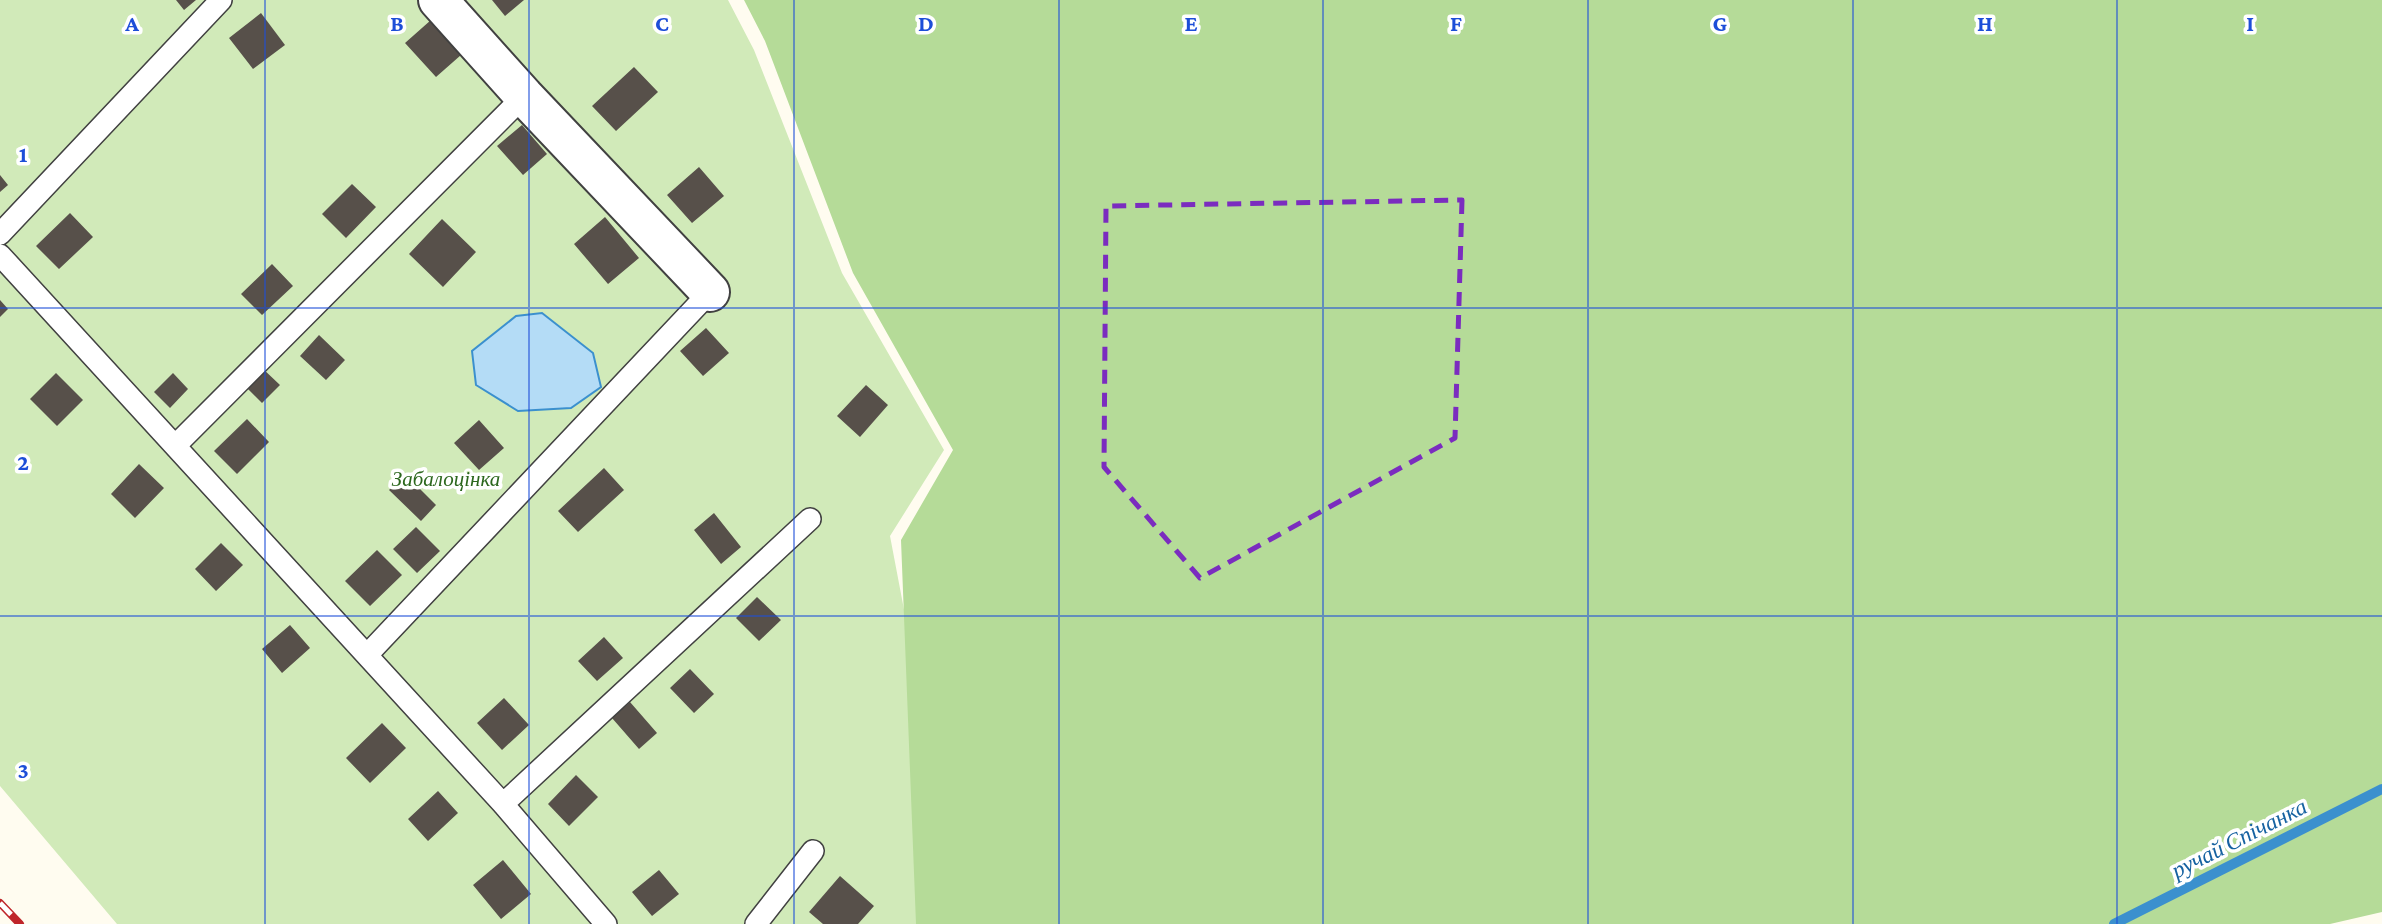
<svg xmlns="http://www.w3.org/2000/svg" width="2382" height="924" font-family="'Crimson Pro',serif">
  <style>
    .green { fill: #d1eab9 }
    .forest { fill: #b5db98 }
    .water { fill: #b4dcf6; stroke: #3b90ce; stroke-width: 2 }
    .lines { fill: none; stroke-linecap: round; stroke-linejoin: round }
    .stream { stroke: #3b90ce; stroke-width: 10 }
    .building { fill: #57504a }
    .service-casing { stroke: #414141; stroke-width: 24 }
    .minor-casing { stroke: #414141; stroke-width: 42 }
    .service { stroke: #fff; stroke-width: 21 }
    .minor { stroke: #fff; stroke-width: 38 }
    .rail-casing { stroke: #bf252a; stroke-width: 8 }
    .rail { stroke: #fff; stroke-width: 5; stroke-dasharray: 16; stroke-linecap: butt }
    .marked { fill: none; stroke: #7b2cbf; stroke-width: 5; stroke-dasharray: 14 9; stroke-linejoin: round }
    .grid { fill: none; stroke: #1d4ed8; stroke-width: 2; stroke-opacity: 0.55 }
    .labels { text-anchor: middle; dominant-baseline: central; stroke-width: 7; stroke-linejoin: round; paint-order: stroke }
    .park-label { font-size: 21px; font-style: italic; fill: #2c671e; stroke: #fff }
    .water-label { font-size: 23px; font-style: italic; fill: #1662a1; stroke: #fff }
    .grid-label { font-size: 23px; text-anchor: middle; font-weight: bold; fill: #1d4ed8; stroke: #fff; stroke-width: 7; stroke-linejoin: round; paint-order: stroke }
  </style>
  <rect width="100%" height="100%" fill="#fffcf0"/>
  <path class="green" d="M0 0H728L754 50 842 273 944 450 890 536 956 883 942 924H117L0 786Z"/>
  <path class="forest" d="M744 0H2382V912L2330 924H916L901 540 953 450 853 273 765 41Z"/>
  <path class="water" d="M542 313 593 353 601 387 571 408 518 411 476 385 472 351 516 316Z"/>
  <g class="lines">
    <path class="stream" d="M2114 924 2382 789"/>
  </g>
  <path class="building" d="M176 0H196L184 10Z
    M492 0H524L505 16Z
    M261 13 285 45 253 69 229 38Z
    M431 20 461 55 436 77 405 43Z
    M634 67 658 92 616 131 592 106Z
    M522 125 547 154 523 175 497 146Z
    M699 167 724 196 692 223 667 195Z
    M0 175 8 185 0 192Z
    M352 184 376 207 346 238 322 214Z
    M70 213 93 237 59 269 36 246Z
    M605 217 639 258 608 284 574 244Z
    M442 219 476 252 443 287 409 254Z
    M272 264 293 286 262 315 241 294Z
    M0 300 8 309 0 317Z
    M706 328 729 353 703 376 680 351Z
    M319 335 345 360 326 380 300 356Z
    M261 367 280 385 262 403 244 385Z
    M56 373 83 400 57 426 30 399Z
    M173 373 188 389 170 408 154 392Z
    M866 385 888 405 860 437 837 416Z
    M247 419 269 442 237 474 214 451Z
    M479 420 504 448 479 470 454 443Z
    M139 464 164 488 135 518 111 494Z
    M604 468 624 490 578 532 558 511Z
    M405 474 436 505 421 521 389 490Z
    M714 513 741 547 721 564 694 530Z
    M416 527 440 551 417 573 393 549Z
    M221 543 243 565 216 591 195 569Z
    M377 550 402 575 370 606 345 581Z
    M757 597 781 620 759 641 736 618Z
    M290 625 310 648 282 673 262 649Z
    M604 637 623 658 597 681 578 661Z
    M690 669 714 694 694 713 670 688Z
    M504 698 529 725 502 750 477 723Z
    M630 702 657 733 639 749 612 718Z
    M382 723 406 748 370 783 346 758Z
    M576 775 598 797 569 826 548 804Z
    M438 791 458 813 428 841 408 819Z
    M503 860 531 894 501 919 473 885Z
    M659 870 679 894 652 916 632 892Z
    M840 876 874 906 858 924H823L809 912Z"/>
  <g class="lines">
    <g class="service-casing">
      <path id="service" d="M0 234 221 0
        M0 255 503 804 606 924
        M175 446 524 96
        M367 655 710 292
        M503 804 810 519
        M756 924 813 851"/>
    </g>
    <g class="minor-casing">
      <path id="minor" d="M438 0 524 96 710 292"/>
    </g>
    <use href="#service" class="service"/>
    <use href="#minor" class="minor"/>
    <g class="rail-casing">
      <path id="rail" d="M0 903 20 924"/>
    </g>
    <use href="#rail" class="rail"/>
  </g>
  <path class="marked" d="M1462 200 1455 438 1200 578 1104 467 1106 206Z"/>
  <path class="grid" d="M265 0V924M529 0V924M794 0V924M1059 0V924M1323 0V924M1588 0V924M1853 0V924M2117 0V924M0 308H2382M0 616H2382"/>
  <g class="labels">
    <g class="park-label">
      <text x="446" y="479">Забалоцінка</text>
    </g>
    <g class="water-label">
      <text transform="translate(2239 838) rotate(-27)">ручай Спічанка</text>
    </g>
  </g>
  <g class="grid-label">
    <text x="132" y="31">A</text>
    <text x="397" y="31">B</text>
    <text x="662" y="31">C</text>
    <text x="926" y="31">D</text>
    <text x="1191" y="31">E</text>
    <text x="1456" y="31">F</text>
    <text x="1720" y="31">G</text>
    <text x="1985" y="31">H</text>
    <text x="2250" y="31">I</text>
    <text x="23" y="162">1</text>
    <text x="23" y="470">2</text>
    <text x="23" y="778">3</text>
  </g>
</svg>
